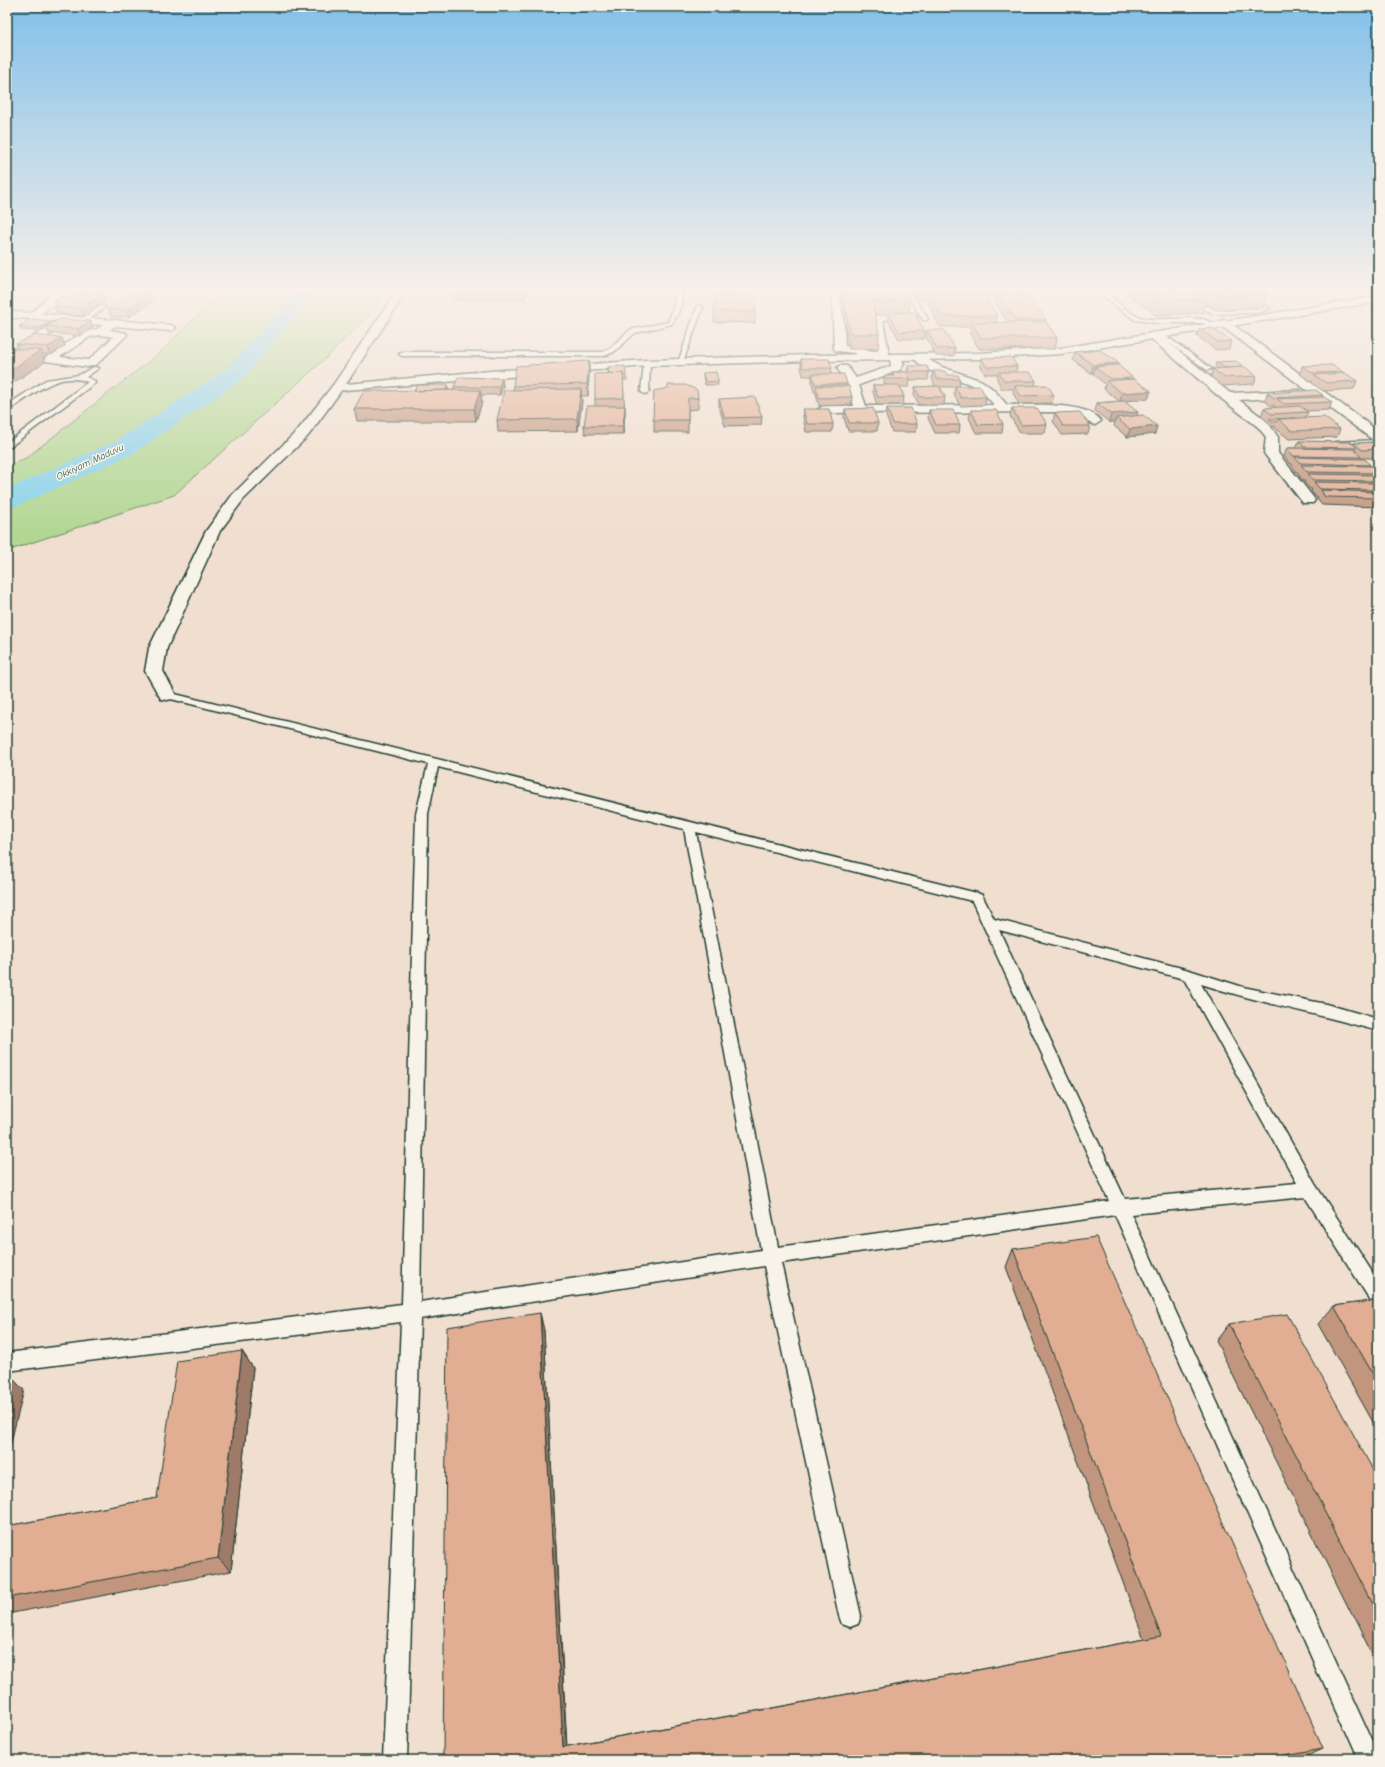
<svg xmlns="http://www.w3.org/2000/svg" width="1385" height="1767" font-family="'Comic Neue',sans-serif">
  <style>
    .green { fill: #b1d793; stroke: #688a64 }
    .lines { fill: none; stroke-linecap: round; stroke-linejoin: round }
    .river { fill: #89d2eb; fill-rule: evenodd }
    .service-casing { stroke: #1f3d34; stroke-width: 3 }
    .minor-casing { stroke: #1f3d34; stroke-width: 3 }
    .tertiary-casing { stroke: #1f3d34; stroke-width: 3 }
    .service { fill: #f7f3e8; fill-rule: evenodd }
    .minor { fill: #f7f3e8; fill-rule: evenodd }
    .tertiary { fill: #f7f3e8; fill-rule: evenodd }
    .wall { fill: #c2967e; stroke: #1f3d34; fill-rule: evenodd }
    .shaded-wall { fill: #9e7a67; stroke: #1f3d34 }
    .building { fill: #e1ae93; stroke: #1f3d34 }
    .labels { text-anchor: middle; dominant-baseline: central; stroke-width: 3; stroke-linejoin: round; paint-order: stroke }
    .far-water-label { font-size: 10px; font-style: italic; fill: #345b59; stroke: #f7f3e8 }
  </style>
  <rect width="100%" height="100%" fill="#f0dece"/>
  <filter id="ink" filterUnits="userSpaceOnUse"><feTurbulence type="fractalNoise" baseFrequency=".025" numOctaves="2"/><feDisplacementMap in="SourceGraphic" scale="8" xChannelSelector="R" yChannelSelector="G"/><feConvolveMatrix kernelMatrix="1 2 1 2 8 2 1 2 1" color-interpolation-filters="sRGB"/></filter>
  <g filter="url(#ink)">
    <path class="green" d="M226 288H388L370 314 326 358 174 495 7 551V466L26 458 158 354Z"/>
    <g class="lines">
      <path class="river" d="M299 288H320L241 380 132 454 17 506 7 509V489L114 442 225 370Z"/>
      <g class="service-casing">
        <path id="service" d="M675 288H681C684 301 679 314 672 324L635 333 614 352 604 356H402L399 354 402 352H603L609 349 630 330 668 322 674 306Z
          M903 288H909L928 319 927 320H923Z
          M1097 288H1103C1110 296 1129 314 1139 317 1161 324 1199 311 1216 325L1213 327 1203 323H1157L1135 320 1105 298Z
          M1171 288H1178L1214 310 1228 311 1263 307 1234 288H1241L1270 308 1257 313 1213 314Z
          M700 305 703 307 683 362 678 363 697 307Z
          M101 306 106 307 86 321H82V319Z
          M1158 333H1162L1212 369 1207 370 1158 335Z
          M647 361 650 363 649 392 645 394 641 392 644 363Z
          M94 367 99 368 86 377 95 381V383L7 449V443L88 382C59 370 32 395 10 410H7V405L46 380 79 375Z
          M1378 440V444L1335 446 1331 444 1335 442Z
          M167 692 977 893 982 895 994 919 1189 970 1243 987 1326 1004 1378 1019V1031C1319 1014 1260 1003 1201 984L1315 1184 1378 1281V1306L1372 1303 1305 1197 1131 1214 1377 1752 1378 1760H1357L1115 1215 781 1263 861 1616 858 1624 850 1627 842 1624 839 1616 764 1266 420 1319 407 1760H383L401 1322 7 1371V1353L402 1304 416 814 428 764 163 697 162 695 163 693ZM438 767 684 829 761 1250 420 1302 428 814ZM696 832 972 901 1109 1201 778 1247ZM999 930 1184 979 1297 1183 1125 1199Z"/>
      </g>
      <g class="minor-casing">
        <path id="minor" d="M58 288H69L42 314 171 325 176 328 171 331 115 326 110 330 126 333 127 335 97 364 91 366 87 367 46 361 44 359 46 357 83 332 97 329 103 325 70 322 7 362V354L57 321 7 317V311L31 313ZM100 335 113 337 89 360 60 357 90 337Z
          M832 288H842L845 346C858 347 865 351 877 351L872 317 873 315 906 313 894 288H904L918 316 913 319 883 320 889 354 887 356 861 357 857 356 855 353 836 351 834 349Z
          M1224 320 1228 321 1378 431V441L1373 440 1220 325 1219 323 1220 321Z
          M1153 332 1157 333 1230 393 1300 390 1302 393 1296 397 1239 400 1267 421 1278 437V453L1313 497 1315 500 1313 503H1303L1266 456 1264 453 1266 437 1258 427 1223 400 1149 337 1148 335Z
          M896 355 900 356 904 364 900 370 859 385 866 406 994 405C988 398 982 390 973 386 954 375 928 377 914 358L920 355 942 367 982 381 994 390 1007 405C1028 405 1088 401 1101 421L1095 425 1074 416 1055 412 819 413 817 410 823 406H854L847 383 837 368 839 366H847L856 378 891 366 890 358Z
          M337 384 343 388 308 436 243 500 220 531 167 648 163 671 176 695 173 699 167 700 161 699 145 671 149 648 206 531 233 494 298 430 333 385Z"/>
      </g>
      <g class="tertiary-casing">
        <path id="tertiary" d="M399 288H409L346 384 477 372 647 360 810 355 979 353 1061 348 1378 296V302L1061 354 979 359 810 361 647 366 333 391 331 388Z"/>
      </g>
      <use href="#service" class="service"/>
      <use href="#minor" class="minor"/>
      <use href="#tertiary" class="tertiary"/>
    </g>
    <path class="wall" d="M528 288 524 299 453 300 451 289Z
      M839 288H906L910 301 909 313 925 331 924 339H899L888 320 889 315H875L879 334 878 349H849Z
      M912 288H1001L1000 293 1046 320V323L1057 338 1055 349H979L970 334 971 327H940L928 303 929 298 920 299ZM985 297H997L996 303 1008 323H996L997 316Z
      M1118 288H1258L1268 294 1263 308 1216 310 1206 303 1203 313 1156 315Z
      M1274 288H1290L1276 289Z
      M104 294 106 301 84 316 57 314 54 307Z
      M756 295 755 323 714 322V311Z
      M152 301 129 317H111L108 309Z
      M1375 304H1378V316L1372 311Z
      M53 322 93 328 80 336 48 333 47 329 42 331 21 330 19 326Z
      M1199 329 1231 341 1229 349 1216 350 1197 336Z
      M927 330 955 348 954 356H936L926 337Z
      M62 338 65 346 51 355 42 354 45 362 18 349 16 344Z
      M1075 352 1118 366 1133 378V379L1151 391 1148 399 1124 401 1137 416 1157 426 1155 434 1127 437 1114 426 1115 422H1109L1095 411 1097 403 1119 401 1104 389 1105 384 1093 374 1094 373H1091L1073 360Z
      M981 358 1017 366 1016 372 1036 381 1035 386 1054 395 1052 403 1019 404 1013 393 1014 389H1002L997 379 998 374H985L980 365Z
      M801 359 832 368 831 374 847 384 846 386 852 397 851 405 819 406 816 394V392H814L812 382V376H803L801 367Z
      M589 361V372L588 396H581L582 401 578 431 498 432 497 420 514 390 513 386Z
      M1216 362 1257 376 1254 384 1222 386 1211 377 1213 369H1219L1215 366Z
      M908 366 929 372 928 380H910L909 387H900L904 397 903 405H877L873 392V385H884V376H892V372H907Z
      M1302 366 1343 372V373L1357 381 1354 389 1323 391 1312 383V381H1310L1300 374Z
      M608 367 626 376 627 380H623L625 414 623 434H585L584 426 595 406V399L608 374Z
      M933 371 960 379 959 386 986 397 985 405 960 406 954 394 955 387H940L945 397 944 405H919L914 394 915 387 935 386 932 378Z
      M703 373 718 381V385H705L703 376Z
      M502 378 503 386 500 395H481L482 402 476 421H357L354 409 414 391 449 389 448 390H454V387Z
      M654 391 698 398V409L688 410V432H654Z
      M1267 393 1323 395 1322 397 1332 402 1329 410 1306 411 1308 412 1305 418 1340 429 1337 437 1289 439 1275 428V426L1272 427 1268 423V422L1261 416 1264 408H1275L1274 407V405L1271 406 1265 401Z
      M719 399 762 417 761 425 725 426 719 407Z
      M887 408 917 424 916 432H892L886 416Z
      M1012 408 1047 424 1045 433H1020L1010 416Z
      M803 409 833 424 832 432H806L803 417Z
      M845 409 878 423 877 431H848L844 417Z
      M929 410 960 425 959 433H935L928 418Z
      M971 410 1003 424 1002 433H976L969 418Z
      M1055 413 1090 426 1088 434 1062 435 1053 421Z
      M1299 441 1353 444 1354 443 1378 442V458H1361V459L1370 465V466L1378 473 1377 475H1378V507L1322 505 1317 499 1318 498H1317L1311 491 1312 489H1310L1304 482 1305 481H1303L1298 474V472H1296L1292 466V464H1290L1284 456 1287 448H1296Z
      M1013 1249 1323 1748 1303 1757 1286 1760H443L540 1313 544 1331 567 1746 1144 1639 1006 1267Z
      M1378 1300V1431L1318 1324 1334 1306Z
      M1229 1324 1378 1479V1667L1216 1341Z
      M242 1351 253 1368 231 1571 7 1614V1526L157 1498Z"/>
    <path class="shaded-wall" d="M524 288H528L524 299 523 289Z
      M104 294 106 301 84 316 81 308Z
      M150 294 152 301 129 317 127 310Z
      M53 321 54 325 46 326 47 329 42 331 40 328Z
      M91 321 93 328 80 336 77 329Z
      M62 338 65 346 51 355 48 347Z
      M41 350 45 362 7 387V373Z
      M589 361V372L588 396 587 384Z
      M1119 363 1117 370 1095 367 1094 373H1091L1093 365Z
      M502 378 503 386 500 395 499 387Z
      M448 385 449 389 447 395 446 391Z
      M581 389 582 401 578 431 577 419Z
      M480 390 482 402 476 421 474 409Z
      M1151 391 1148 399 1120 401 1122 393Z
      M625 406V414L623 434V426Z
      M1138 412 1136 420 1116 418 1115 422H1109L1111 414Z
      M1157 426 1155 434 1127 437 1130 429Z
      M540 1313 544 1331 567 1756 563 1747Z
      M242 1351 253 1368 231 1571 218 1558Z
      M7 1373 24 1390 7 1458Z"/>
    <path class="building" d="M452 288H524L523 289H451Z
      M842 288H906L910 301H872L879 334H850Z
      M1141 288H1190L1207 299 1160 301Z
      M1208 288H1258L1268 294 1221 296Z
      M77 293 104 294 81 308 54 307Z
      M929 293H982L997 316H942Z
      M998 293H1027L1046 320H1016Z
      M132 294H150L127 310 108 309Z
      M716 294 756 295 755 312 714 311Z
      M914 312 925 331 899 332 889 313Z
      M32 319 53 321 40 328 19 326Z
      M60 319 91 321 77 329 46 326Z
      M1046 322 1057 338H981L972 323Z
      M1212 328 1231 341 1218 342 1199 329Z
      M927 330H944L955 348 937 349Z
      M35 335 62 338 48 347 16 344Z
      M15 349 41 350 7 373V355Z
      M1100 350 1119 363 1093 365 1075 352Z
      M1011 357 1017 366 987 367 981 358Z
      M801 359H829L832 368H803Z
      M589 361 587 384 513 386 516 366Z
      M1236 361 1244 367 1225 368 1216 362Z
      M1118 365 1133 378 1110 379 1095 367Z
      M1332 365 1343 372 1313 373 1302 366Z
      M625 366 626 376H623V373L609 374 608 367Z
      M908 366H927L929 372H910Z
      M1245 367 1257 376 1225 378 1213 369Z
      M933 371H945L948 375H958L960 379H937Z
      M716 372 718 381 705 382 703 373Z
      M892 372H907L910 379H885L884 376H894Z
      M999 372H1030L1036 381H1004Z
      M623 373 624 398 595 399V374Z
      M1345 373 1357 381 1326 383 1314 375Z
      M812 374H844L847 384H815Z
      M458 377 502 378 499 387H454Z
      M1134 379 1151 391 1122 393 1106 381Z
      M417 385H448L446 390 414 391Z
      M668 385H686L697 390 698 398H688V420H653L654 391 668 388Z
      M873 385H899L904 397H878Z
      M1047 385 1054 395 1021 396 1014 386Z
      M816 386H849L852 397 819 398Z
      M939 386 945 397H920L915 387Z
      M955 386H980L986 397 961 398Z
      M581 389 577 419 497 420 504 390Z
      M480 390 474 409H354L364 391Z
      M1316 390 1323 395 1274 398 1267 393Z
      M755 397 762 417 725 418 719 399Z
      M1324 397 1332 402 1284 404 1277 399Z
      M1124 401 1138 412 1111 414 1097 403Z
      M587 406H625L623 426H584Z
      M1300 406 1308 412 1271 414 1264 408Z
      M873 408 878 423H849L845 409Z
      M887 408H911L917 424H893Z
      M1012 408H1037L1047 424 1021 425Z
      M803 409H829L833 424H807Z
      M929 410H953L960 425H936Z
      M971 410H996L1003 424 978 425Z
      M1080 412 1090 426H1063L1055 413Z
      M1143 415 1157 426 1130 429 1116 418Z
      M1324 417 1340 429 1292 431 1278 419Z
      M1296 418 1278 419 1277 422H1273L1269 419Z
      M1299 441 1351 442 1357 448 1304 447Z
      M1378 442V449L1362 450 1354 443Z
      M1287 448 1354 449 1361 457 1293 456Z
      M1295 457 1365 459 1370 465 1300 463Z
      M1301 465 1372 466 1378 473 1307 472Z
      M1308 474 1378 475V481L1313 480Z
      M1314 482 1378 483V490L1320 489Z
      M1321 490 1378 492V498L1325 497Z
      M1096 1237 1323 1748 1257 1760H443L447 1327 540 1313 563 1747 1161 1636 1013 1249Z
      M1378 1300V1383L1334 1306Z
      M1287 1314 1378 1479V1615L1229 1324Z
      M242 1351 218 1558 7 1598V1526L157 1498 177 1361Z"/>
  </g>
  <linearGradient id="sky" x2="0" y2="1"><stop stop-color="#82c0e9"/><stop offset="0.54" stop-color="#f8f0e9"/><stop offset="1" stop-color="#f8f0e9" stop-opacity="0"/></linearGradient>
  <rect width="1385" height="535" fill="url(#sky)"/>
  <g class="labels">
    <g class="far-water-label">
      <text transform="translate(90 462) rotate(-25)">Okkiyam Maduvu</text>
    </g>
  </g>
  <rect width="1385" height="1767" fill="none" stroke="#f7f3e8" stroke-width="24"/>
  <rect x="12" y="12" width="1361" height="1743" fill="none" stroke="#1f3d34" stroke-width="1.5" filter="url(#ink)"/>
</svg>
